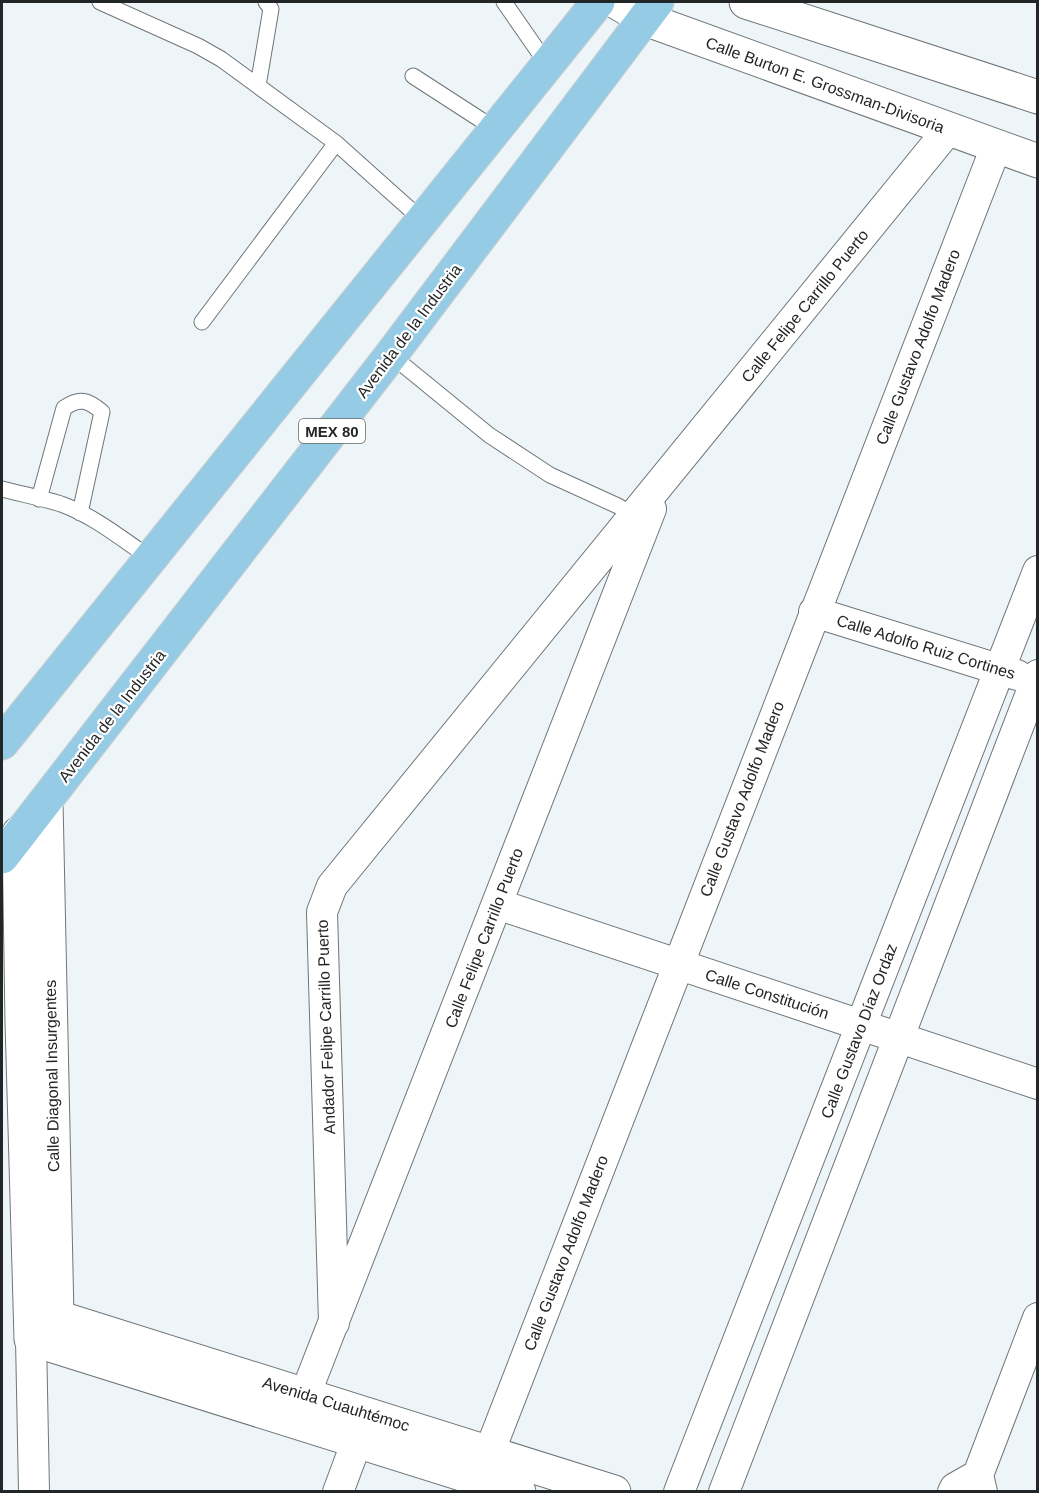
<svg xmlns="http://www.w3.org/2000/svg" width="1039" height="1493" font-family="Helvetica,sans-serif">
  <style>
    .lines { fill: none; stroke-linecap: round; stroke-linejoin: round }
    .service-casing { stroke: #6f7578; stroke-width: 17 }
    .minor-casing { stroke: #6f7578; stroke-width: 32 }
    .tertiary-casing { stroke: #6f7578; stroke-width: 35 }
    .primary-casing { stroke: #cfcfcf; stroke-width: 35 }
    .service { stroke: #fff; stroke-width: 15 }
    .minor { stroke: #fff; stroke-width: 30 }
    .tertiary { stroke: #fff; stroke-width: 33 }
    .primary { stroke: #95cbe4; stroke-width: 33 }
    .labels { text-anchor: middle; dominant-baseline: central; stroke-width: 4.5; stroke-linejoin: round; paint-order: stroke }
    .shield { fill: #fff; stroke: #656768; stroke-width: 1.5 }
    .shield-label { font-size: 15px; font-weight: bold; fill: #232627 }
    .street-label { font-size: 16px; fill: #232627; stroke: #fff }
  </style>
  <rect width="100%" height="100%" fill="#eef5f9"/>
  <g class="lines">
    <g class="service-casing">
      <path id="service" d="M100 2 198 46 221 59 336 143 422 220
        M504 2 547 64
        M413 76 495 129
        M258 86 271 9 266 2
        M202 322 336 143
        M391 355 489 435 550 475 618 506 634 516
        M2 489C21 494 42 498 61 504 94 516 122 539 150 558
        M39 499 64 408C80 397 88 400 102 412L80 513"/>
    </g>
    <g class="minor-casing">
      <path id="minor" d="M814 612 1017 675
        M497 904 1038 1084
        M334 1323 322 912 332 886 948 130
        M305 1395 651 509
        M489 1453 996 147
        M34 1492 31 1339 50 1323
        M338 1492 357 1441
        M679 1492 1038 571
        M724 1492 1038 675
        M953 1492 955 1488 978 1475
        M982 1492 978 1475 1038 1318"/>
    </g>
    <g class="tertiary-casing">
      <path id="tertiary" d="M616 2 645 19 1038 161
        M746 2 1038 97
        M46 801 57 1317 614 1492
        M19 833 22 1022 31 1339 519 1492"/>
    </g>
    <g class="primary-casing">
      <path id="primary" d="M2 743 598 2
        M2 857 391 355 657 2"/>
    </g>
    <use href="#service" class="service"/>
    <use href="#minor" class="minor"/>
    <use href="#tertiary" class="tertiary"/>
    <use href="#primary" class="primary"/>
  </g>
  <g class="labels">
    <rect class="shield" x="299" y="419" width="66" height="24" rx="4.5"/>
    <g class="shield-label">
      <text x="332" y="431">MEX 80</text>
    </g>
    <g class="street-label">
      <text transform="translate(825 85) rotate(20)">Calle Burton E. Grossman-Divisoria</text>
      <text transform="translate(805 306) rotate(-51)">Calle Felipe Carrillo Puerto</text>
      <text transform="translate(409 331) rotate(-53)">Avenida de la Industria</text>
      <text transform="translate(918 347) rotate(-69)">Calle Gustavo Adolfo Madero</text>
      <text transform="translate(926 647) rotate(17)">Calle Adolfo Ruiz Cortines</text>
      <text transform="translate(112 716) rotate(-52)">Avenida de la Industria</text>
      <text transform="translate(742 799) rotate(-69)">Calle Gustavo Adolfo Madero</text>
      <text transform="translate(484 938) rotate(-69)">Calle Felipe Carrillo Puerto</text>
      <text transform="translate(767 994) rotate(18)">Calle Constitución</text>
      <text transform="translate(326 1027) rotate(-92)">Andador Felipe Carrillo Puerto</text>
      <text transform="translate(859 1031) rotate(-69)">Calle Gustavo Díaz Ordaz</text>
      <text transform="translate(52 1076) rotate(-91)">Calle Diagonal Insurgentes</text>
      <text transform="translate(566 1253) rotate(-69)">Calle Gustavo Adolfo Madero</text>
      <text transform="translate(336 1404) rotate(17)">Avenida Cuauhtémoc</text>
    </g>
  </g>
  <rect width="1039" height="1493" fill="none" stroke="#232627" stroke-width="6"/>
</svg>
